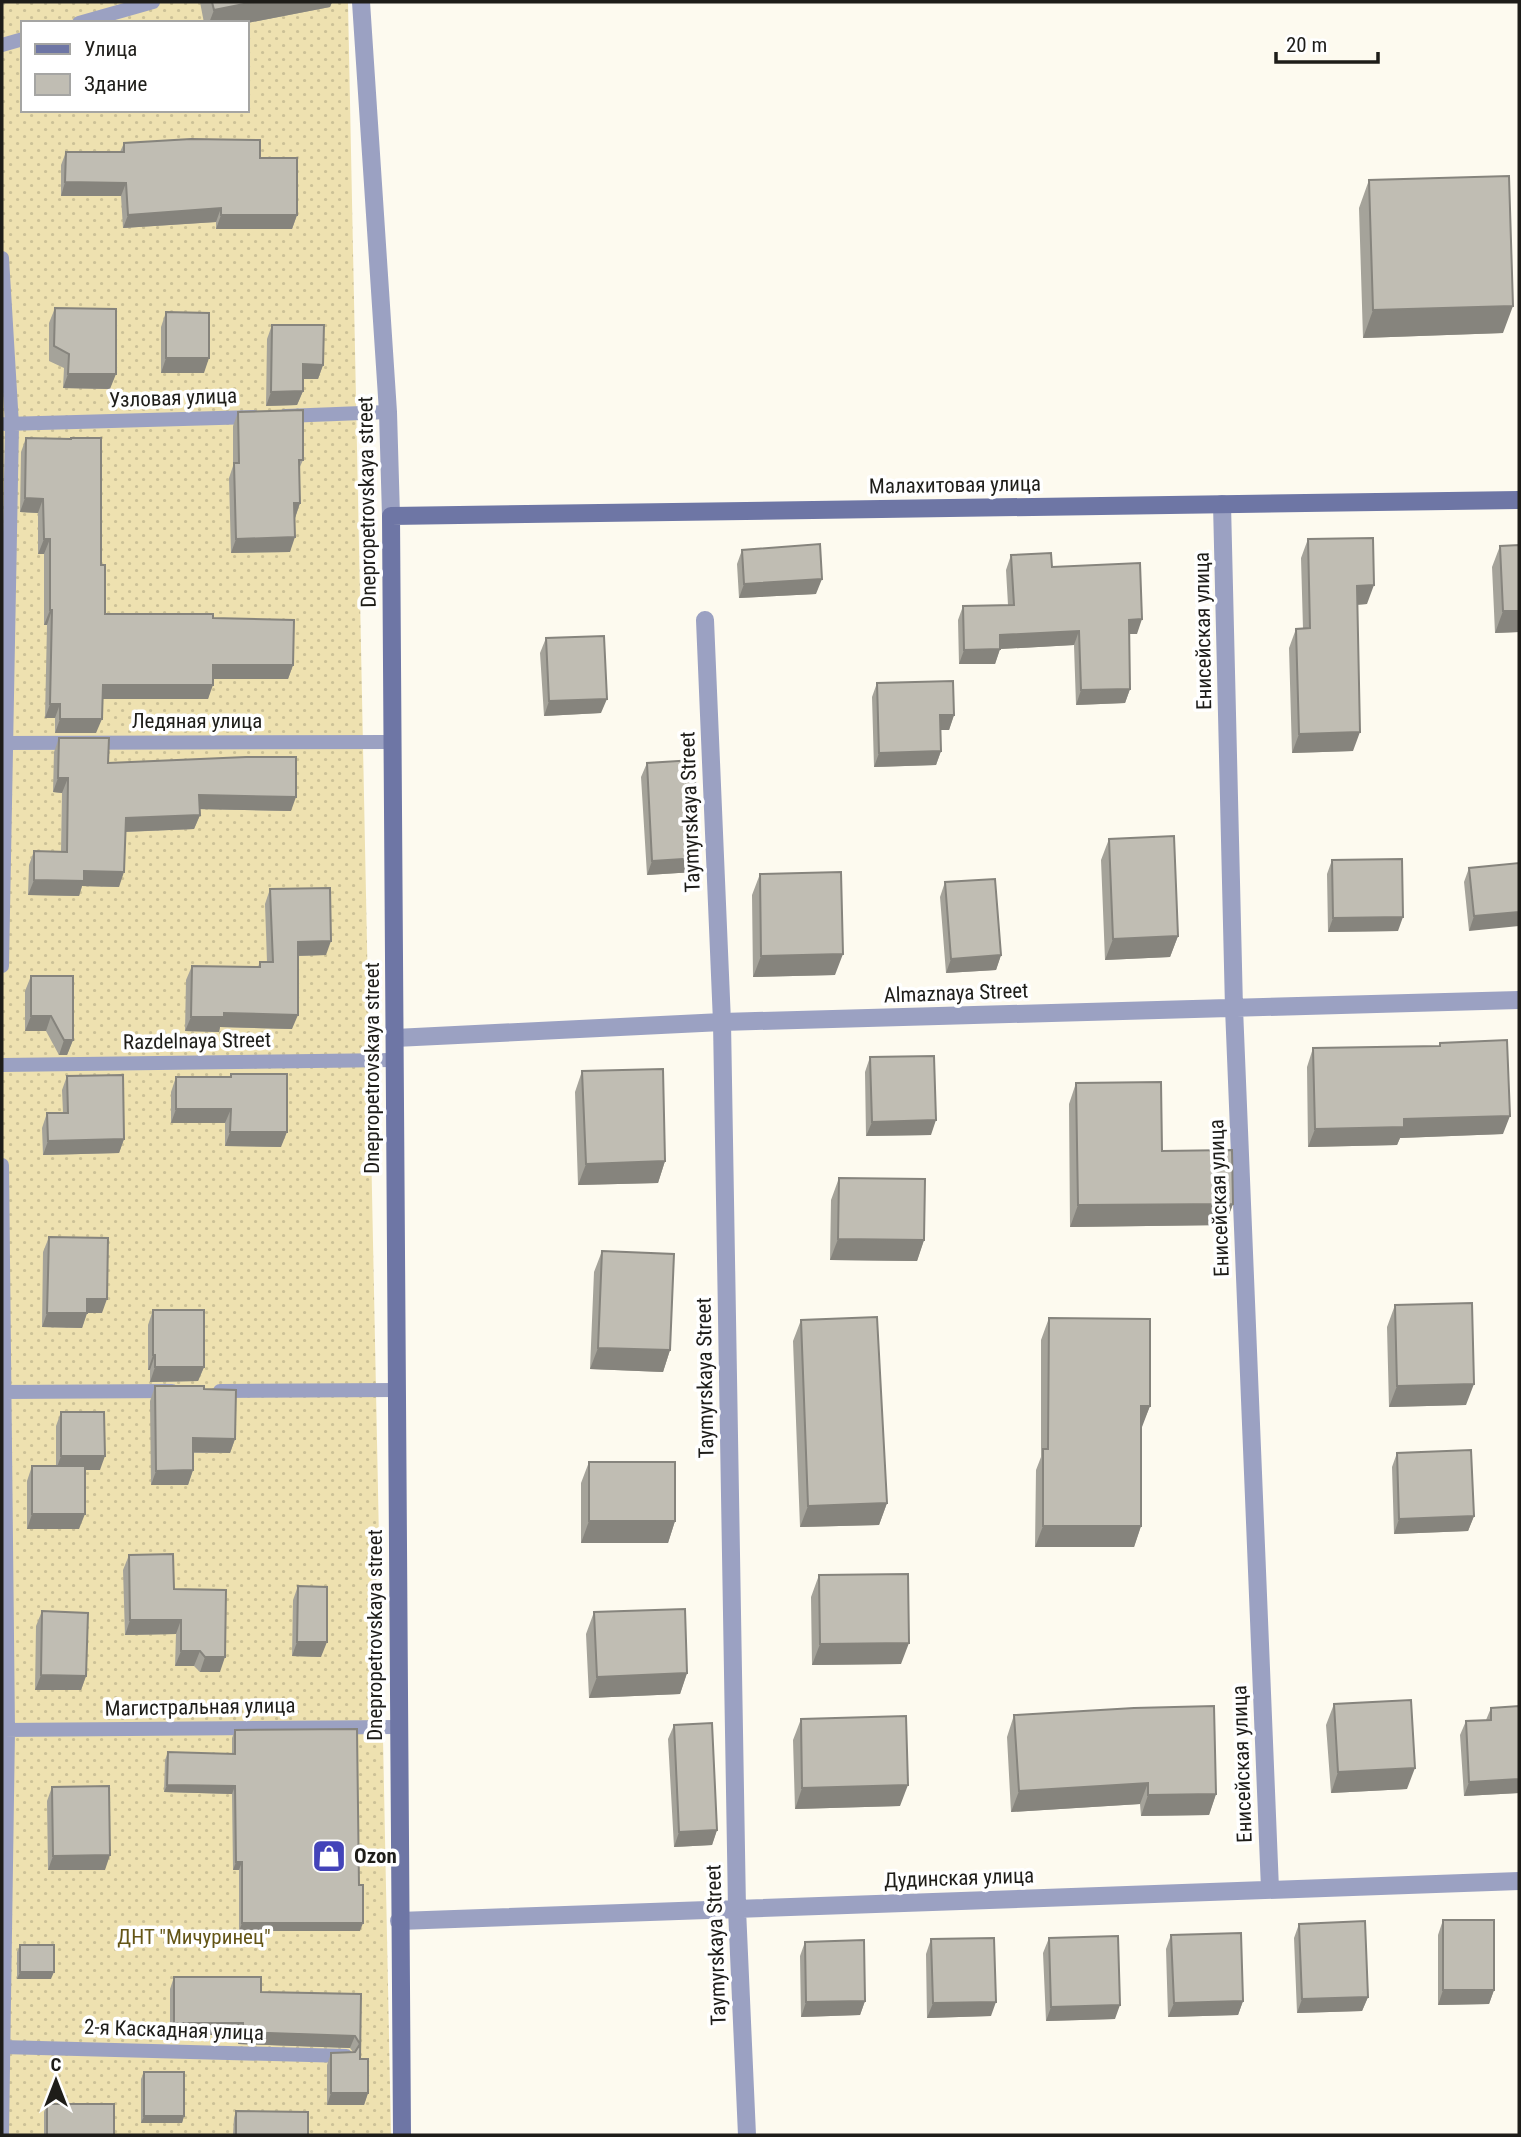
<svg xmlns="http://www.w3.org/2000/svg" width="1521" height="2137" font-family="'Roboto Condensed',sans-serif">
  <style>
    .garden { fill: url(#garden-dots); fill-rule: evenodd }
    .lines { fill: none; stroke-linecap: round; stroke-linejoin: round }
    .lane { stroke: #9ba1c2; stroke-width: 14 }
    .street { stroke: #9ba1c2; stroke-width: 18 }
    .secondary { stroke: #6e76a5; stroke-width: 18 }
    .wall { fill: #a5a39a }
    .shaded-wall { fill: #86847d }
    .building { fill: #c0bdb3; stroke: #86847d; stroke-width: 2 }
    .labels { text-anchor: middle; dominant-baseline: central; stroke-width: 7; stroke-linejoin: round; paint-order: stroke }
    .street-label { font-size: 21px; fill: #1e1d19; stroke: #fff }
    .poi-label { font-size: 21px; font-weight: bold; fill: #1e1d19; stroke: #fff; text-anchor: start }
    .park-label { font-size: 21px; fill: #645516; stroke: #fff }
  </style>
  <defs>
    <pattern id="garden-dots" width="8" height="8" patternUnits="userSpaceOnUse" patternTransform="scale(1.75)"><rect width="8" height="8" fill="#eee1b0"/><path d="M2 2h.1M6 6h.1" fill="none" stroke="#ccc197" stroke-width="1.8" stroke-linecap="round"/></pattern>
  </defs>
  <rect width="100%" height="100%" fill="#fdfaef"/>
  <path class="garden" d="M2 2H348L391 2135H2ZM23 23H247V110H23Z"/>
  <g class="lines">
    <path class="lane" d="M79 23 153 2
      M2 45 23 39
      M2 258 12 425 2 966
      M285 416 388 412
      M5 424 254 417
      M2 743 393 742
      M2 1065 393 1060
      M2 1165 8 1730 2 2135
      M220 1391 398 1390
      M2 1392 172 1391
      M2 1730 398 1727
      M2 2047 346 2056"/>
    <path class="street" d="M361 2 388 412 391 516
      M1222 504 1234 1008 1270 1889
      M705 620 722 1022 737 1909 747 2135
      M395 1038 722 1022 1519 1000
      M399 1921 1519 1881"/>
    <path class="secondary" d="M402 2135C396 1596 395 1056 391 516L1519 500"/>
  </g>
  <path class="wall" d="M200 2H332L330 7 247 23H204Z
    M124 143 260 158 297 215 292 229H216V222L123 228 121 196H61V165L66 152H120Z
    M1369 180 1503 333 1363 338 1359 208Z
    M55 308 110 389 63 388 64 368 49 361V323Z
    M166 312 204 373H161V327Z
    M272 325 323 365 318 379H303V391L297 405 266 406 267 339Z
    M238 412 303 460 299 469 300 503 295 518 290 552 231 553 229 478 233 466V426Z
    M26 438 101 565 105 614 213 618 293 665 288 679H213L208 699H102L96 733H55V718H45L47 625H44V554H38V513L20 512 21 452Z
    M1308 539 1367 604 1357 605 1353 751 1292 753 1289 648 1296 629H1303L1301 558Z
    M1519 545V632L1495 633 1492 567 1500 546Z
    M742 550 816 594 739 598 737 564Z
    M1011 555 1052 567 1137 634H1129L1130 689 1125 703 1076 705 1074 645 1000 649 995 664H959L958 620 963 606 1008 605 1006 570Z
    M546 638 601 713 544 716 540 653Z
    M877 683 954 715 949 730H941V751L936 765 874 767 872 697Z
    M59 738 108 763 291 811 199 809 200 815 194 829 125 832 119 887 82 886 79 896 28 895 29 865 34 851 61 852 62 793 53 792 54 752Z
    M647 763 699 858 694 872 647 875 641 777Z
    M1109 839 1178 936 1170 957 1105 960 1101 860Z
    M1332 860 1398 931 1328 932 1327 874Z
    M1519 863 1469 931 1464 882 1469 868Z
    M760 874 835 975 753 977 752 895Z
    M945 882 1001 955 996 970 946 973 940 897Z
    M270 889 326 955 298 956 292 1029 220 1027 219 1032 185 1031 186 980 192 966 258 967 260 962H267L265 904Z
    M31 976 73 1040 67 1055H59L46 1031H25V991Z
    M1440 1043 1503 1134 1400 1138 1397 1145 1308 1147 1307 1067 1313 1048 1439 1046Z
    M870 1057 931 1135 866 1136 865 1072Z
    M582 1071 665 1161 658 1183 578 1185 575 1092Z
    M231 1074 281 1147 225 1146V1123H171V1092L176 1077H230Z
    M67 1076 124 1139 119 1153 43 1155 42 1128 47 1113H63L62 1090Z
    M1076 1083 1162 1151 1233 1204 1225 1225 1070 1227 1069 1104Z
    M839 1178 924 1240 917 1261 830 1260 831 1200Z
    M49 1237 102 1313H87L82 1328 42 1327 43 1252Z
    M602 1251 670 1350 663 1372 590 1369 594 1272Z
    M1395 1305 1466 1405 1389 1407 1387 1327Z
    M153 1310 204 1367 198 1381 150 1382V1370H148V1325Z
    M1049 1318 1150 1406 1141 1427V1526L1134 1547H1035L1036 1470 1041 1457V1340Z
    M801 1320 887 1503 879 1525 800 1527 793 1341Z
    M155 1386 204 1389 235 1439 230 1453H193V1470L188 1485H151L150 1401Z
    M61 1412 100 1470H85L79 1529H27V1481L32 1466H56V1426Z
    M1397 1453 1474 1516 1468 1531 1394 1534 1392 1467Z
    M589 1462 675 1521 668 1543H581V1483Z
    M129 1555 174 1589 220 1672H200L194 1666H175L176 1634 125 1635 123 1570Z
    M819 1575 901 1664 812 1665 811 1597Z
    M298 1586 321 1657 292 1656 293 1600Z
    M42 1611 86 1676 81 1690H35L36 1626Z
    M594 1612 687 1673 680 1694 589 1698 586 1634Z
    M1334 1704 1407 1789 1331 1793 1326 1725Z
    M1519 1706V1793L1464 1796 1460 1735 1466 1721 1486 1720 1491 1708Z
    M1014 1715 1216 1794 1209 1815 1141 1816 1140 1804 1011 1812 1007 1737Z
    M801 1719 900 1806 795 1809 793 1740Z
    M674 1725 717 1830 712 1845 674 1847 668 1739Z
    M235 1730 359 1885 360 1931H239V1870H233L232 1794 164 1792 165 1760 168 1752 232 1754V1738Z
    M52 1787 105 1870H48L47 1801Z
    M1443 1920 1494 1990 1489 2004 1438 2005V1935Z
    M1299 1924 1368 1997 1362 2011 1297 2013 1294 1938Z
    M1171 1935 1243 2001 1238 2015 1168 2017 1166 1949Z
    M1049 1938 1115 2019 1046 2021 1043 1953Z
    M931 1939 991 2016 927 2018 926 1954Z
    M805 1942 865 2001 860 2015 801 2017 800 1956Z
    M20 1945 51 1979H17V1952Z
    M174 1977 261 1992 361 1994 360 2059 368 2093 364 2105H327V2065L331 2053 353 2052 350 2048 238 2044 239 2035H170V1989Z
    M144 2072 184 2116 182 2123H141V2079Z
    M47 2104 114 2135H44V2112Z
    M236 2111 308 2135H233L234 2118Z"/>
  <path class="shaded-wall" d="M254 2H332L330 7 247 23H209L214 10Z
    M65 182 126 183 121 196H61Z
    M221 208 216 222 123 228 128 215Z
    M221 215H297L292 229H216Z
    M1513 306 1503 333 1363 338 1373 310Z
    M166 358H209L204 373H161Z
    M303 364 323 365 318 379H297Z
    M68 374H116L110 389 63 388Z
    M303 391 297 405 266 406 271 392Z
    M25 498 43 499 38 513 20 512Z
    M294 503H300L295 518Z
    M295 537 290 552 231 553 236 539Z
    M44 539H50L44 554H38Z
    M822 579 816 594 739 598 744 584Z
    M1374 585 1367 604 1350 605 1357 586Z
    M50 610H52L47 625H44Z
    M1503 611H1519V632L1495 633Z
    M1142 619 1137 634H1123L1129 620Z
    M1079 631 1074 645 1000 649 995 664H959L964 650 1000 635Z
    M213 665H293L288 679H208Z
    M103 685H213L208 699H98Z
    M1130 689 1125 703 1076 705 1081 690Z
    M607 699 601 713 544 716 549 701Z
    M50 704H60L55 718H45Z
    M940 715H954L949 730H935Z
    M60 719H102L96 733H55Z
    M1360 732 1353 751 1292 753 1299 734Z
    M941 751 936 765 874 767 879 753Z
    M58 778H68L62 793 53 792Z
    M199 795 296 797 291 811 194 809Z
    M200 815 194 829 120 832 126 818Z
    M699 858 694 872 647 875 652 861Z
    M84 871 124 872 119 887 82 886 79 896 28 895 34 880Z
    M1519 912V926L1469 931 1474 916Z
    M1403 917 1398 931 1328 932 1333 918Z
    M1178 936 1170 957 1105 960 1113 939Z
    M331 941 326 955 292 956 298 942Z
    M843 954 835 975 753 977 761 956Z
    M1001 955 996 970 946 973 951 959Z
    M224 1013 298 1015 292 1029 220 1027 219 1032 185 1031 191 1017Z
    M31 1016H51L46 1031H25Z
    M64 1040H73L67 1055H59Z
    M176 1109H231L225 1123H171Z
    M1510 1116 1503 1134 1400 1138 1397 1145 1308 1147 1315 1129 1404 1119Z
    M936 1120 931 1135 866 1136 872 1122Z
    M230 1132H287L281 1147 225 1146Z
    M124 1139 119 1153 43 1155 48 1141Z
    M665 1161 658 1183 578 1185 586 1164Z
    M1233 1204 1225 1225 1070 1227 1078 1205Z
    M838 1239 924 1240 917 1261 830 1260Z
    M87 1299H107L102 1313H82Z
    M47 1313H87L82 1328 42 1327Z
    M598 1348 670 1350 663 1372 590 1369Z
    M153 1355H155L150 1370H148Z
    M155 1367H204L198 1381 150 1382Z
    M1474 1384 1466 1405 1389 1407 1397 1386Z
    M1141 1406H1150L1142 1427H1134Z
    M193 1438 235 1439 230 1453 187 1452Z
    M61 1456H105L100 1470H56Z
    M193 1470 188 1485H151L156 1471Z
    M887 1503 879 1525 800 1527 808 1506Z
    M32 1514H85L79 1529H27Z
    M1474 1516 1468 1531 1394 1534 1399 1519Z
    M589 1521H675L668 1543H581Z
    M1043 1526H1141L1134 1547H1035Z
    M130 1620H181L176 1634 125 1635Z
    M297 1642H327L321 1657 292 1656Z
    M909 1643 901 1664 812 1665 820 1644Z
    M181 1651H200L194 1666H175Z
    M205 1657H225L220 1672H200Z
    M687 1673 680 1694 589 1698 597 1677Z
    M41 1675 86 1676 81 1690H35Z
    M1415 1768 1407 1789 1331 1793 1338 1772Z
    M1519 1779V1793L1464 1796 1469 1782Z
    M1148 1783 1140 1804 1011 1812 1019 1791Z
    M167 1785 235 1786 232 1794 164 1792Z
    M908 1785 900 1806 795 1809 802 1788Z
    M1216 1794 1209 1815 1141 1816 1148 1795Z
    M717 1830 712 1845 674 1847 679 1832Z
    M110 1855 105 1870H48L53 1856Z
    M236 1862H242L239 1870H233Z
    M242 1923H363L360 1931H239Z
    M20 1972H54L51 1979H17Z
    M1443 1990H1494L1489 2004 1438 2005Z
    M1368 1997 1362 2011 1297 2013 1302 1999Z
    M865 2001 860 2015 801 2017 806 2002Z
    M1243 2001 1238 2015 1168 2017 1174 2003Z
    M996 2002 991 2016 927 2018 933 2003Z
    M1120 2005 1115 2019 1046 2021 1051 2007Z
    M174 2023H243L239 2035H170Z
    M243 2032 355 2036 350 2048 238 2044Z
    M331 2093H368L364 2105H327Z
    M144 2116H184L182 2123H141Z"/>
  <path class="building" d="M212 2H254L214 10Z
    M191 139 260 140V158H297V215H221V208L128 215 126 183 65 182 66 152H124V143Z
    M1509 176 1513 306 1373 310 1369 180Z
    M55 308 116 309V374H68L69 354 54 346Z
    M166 312 209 313V358H166Z
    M272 325H324L323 365 303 364V391L271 392Z
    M303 410V460H299L300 503H294L295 537 236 539 234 463H239L238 412Z
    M26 438 71 439V438H101V565H105V614H213V618L294 620 293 665H213V685H103L102 719H60V704H50L52 610H50V539H44L43 499 25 498Z
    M1373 538 1374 585 1357 586 1360 732 1299 734 1296 629 1310 628 1308 539Z
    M820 544 822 579 744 584 742 550Z
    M1519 545V611H1503L1500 546Z
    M1051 553 1052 567 1140 563 1142 619 1129 620 1130 689 1081 690 1079 631 1000 635V649L964 650 963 606 1014 605 1011 555Z
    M604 636 607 699 549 701 546 638Z
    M953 681 954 715H940L941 751 879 753 877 683Z
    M59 738H109L108 763 246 757H296V797L199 795 200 815 126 818 124 872 84 871V881L34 880V851L67 852 68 778H58Z
    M694 760 699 858 652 861 647 763Z
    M1174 836 1178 936 1113 939 1109 839Z
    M1402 859 1403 917 1333 918 1332 860Z
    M1519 863V912L1474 916 1469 868Z
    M841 872 843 954 761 956 760 874Z
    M995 879 1001 955 951 959 945 882Z
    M330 888 331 941 298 942V1015L224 1013V1017H191L192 966 260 967V962H273L270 889Z
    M31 976H73V1040H64L51 1016H31Z
    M1507 1040 1510 1116 1404 1119V1127L1315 1129 1313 1048 1440 1046V1043Z
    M934 1056 936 1120 872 1122 870 1057Z
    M663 1069 665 1161 586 1164 582 1071Z
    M231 1074H287V1132H230L231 1109H176V1077H231Z
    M123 1075 124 1139 48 1141 47 1113H68L67 1076Z
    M1161 1082 1162 1151 1232 1150 1233 1204 1078 1205 1076 1083Z
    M839 1178 925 1179 924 1240 838 1239Z
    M49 1237 108 1238 107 1299H87V1313H47Z
    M602 1251 674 1254 670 1350 598 1348Z
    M1472 1303 1474 1384 1397 1386 1395 1305Z
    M153 1310H204V1367H155V1355H153Z
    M877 1317 887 1503 808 1506 801 1320Z
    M1049 1318 1150 1319V1406H1141V1526H1043V1449H1048Z
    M155 1386H204V1389L236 1390 235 1439 193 1438V1470L156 1471Z
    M61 1412H104L105 1456H61Z
    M1471 1450 1474 1516 1399 1519 1397 1453Z
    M589 1462H675V1521H589Z
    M32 1466H85V1514H32Z
    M173 1554 174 1589 226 1590 225 1657H205L200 1651H181V1620H130L129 1555Z
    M908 1574 909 1643 820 1644 819 1575Z
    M298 1586 327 1587V1642H297Z
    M685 1609 687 1673 597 1677 594 1612Z
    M42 1611 88 1613 86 1676 41 1675Z
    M1411 1700 1415 1768 1338 1772 1334 1704Z
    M1214 1706 1216 1794 1148 1795V1783L1019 1791 1014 1715 1134 1708Z
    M1519 1706V1779L1469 1782 1466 1721 1491 1720V1708Z
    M906 1716 908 1785 802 1788 801 1719Z
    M712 1723 717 1830 679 1832 674 1725Z
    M357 1729 359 1885H363V1923H242V1862H236L235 1786 167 1785 168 1752 235 1754V1730Z
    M109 1786 110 1855 53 1856 52 1787Z
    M1443 1920H1494V1990H1443Z
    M1365 1921 1368 1997 1302 1999 1299 1924Z
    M1241 1933 1243 2001 1174 2003 1171 1935Z
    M1118 1936 1120 2005 1051 2007 1049 1938Z
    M994 1938 996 2002 933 2003 931 1939Z
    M864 1940 865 2001 806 2002 805 1942Z
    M20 1945H54V1972H20Z
    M174 1977H261V1992L361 1994 360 2059H368V2093H331V2053L355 2052 360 2044 355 2036 243 2032V2023H174Z
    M144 2072H184V2116H144Z
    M47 2104H114V2135H47Z
    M236 2111 308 2112V2135H236Z"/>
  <defs>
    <g id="shop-square" transform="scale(1.75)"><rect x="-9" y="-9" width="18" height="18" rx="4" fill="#4343b9" stroke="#fff"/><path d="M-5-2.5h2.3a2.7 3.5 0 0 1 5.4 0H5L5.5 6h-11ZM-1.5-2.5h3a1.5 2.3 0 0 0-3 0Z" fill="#fff"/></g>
  </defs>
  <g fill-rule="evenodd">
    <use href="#shop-square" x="329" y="1856"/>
  </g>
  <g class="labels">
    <g class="street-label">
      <text transform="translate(173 398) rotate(-2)">Узловая улица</text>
      <text transform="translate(955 485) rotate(-1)">Малахитовая улица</text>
      <text transform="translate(367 502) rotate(-91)">Dnepropetrovskaya street</text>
      <text transform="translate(1203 631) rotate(-91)">Енисейская улица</text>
      <text x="197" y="721">Ледяная улица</text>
      <text transform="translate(690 812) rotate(-92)">Taymyrskaya Street</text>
      <text transform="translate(956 993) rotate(-2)">Almaznaya Street</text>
      <text transform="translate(197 1041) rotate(-1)">Razdelnaya Street</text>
      <text transform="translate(372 1068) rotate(-90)">Dnepropetrovskaya street</text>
      <text transform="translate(1219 1198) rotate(-92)">Енисейская улица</text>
      <text transform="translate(705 1378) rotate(-91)">Taymyrskaya Street</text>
      <text transform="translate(375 1635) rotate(-90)">Dnepropetrovskaya street</text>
      <text transform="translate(200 1707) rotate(-1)">Магистральная улица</text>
      <text transform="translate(1242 1764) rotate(-92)">Енисейская улица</text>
      <text transform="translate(959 1878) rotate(-2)">Дудинская улица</text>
      <text transform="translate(716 1945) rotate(-92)">Taymyrskaya Street</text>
      <text transform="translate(174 2030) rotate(2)">2-я Каскадная улица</text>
    </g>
    <g class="poi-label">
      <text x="354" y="1856">Ozon</text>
    </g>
    <g class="park-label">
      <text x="194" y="1937">ДНТ "Мичуринец"</text>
    </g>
  </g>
  <rect width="1521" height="2137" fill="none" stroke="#1e1d19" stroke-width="7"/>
  <rect x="21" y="21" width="228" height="91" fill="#ffffff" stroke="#a5a5a3" stroke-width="2"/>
  <rect x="35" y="44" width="35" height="10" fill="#6e76a5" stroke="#a5a5a3" stroke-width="2"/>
  <text x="84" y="56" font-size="21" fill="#1e1d19">Улица</text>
  <rect x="35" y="74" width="35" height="21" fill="#c0bdb3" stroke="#a5a5a3" stroke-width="2"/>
  <text x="84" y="91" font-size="21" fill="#1e1d19">Здание</text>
  <g transform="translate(56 2081)" stroke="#ffffff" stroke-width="5" paint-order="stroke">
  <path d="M0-5L12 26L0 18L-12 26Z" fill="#1e1d19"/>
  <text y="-10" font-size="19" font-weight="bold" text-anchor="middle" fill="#1e1d19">С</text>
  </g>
  <path d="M1276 52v10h102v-10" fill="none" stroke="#1e1d19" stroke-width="3.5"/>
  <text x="1286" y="52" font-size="21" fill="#1e1d19" stroke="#ffffff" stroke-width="5" paint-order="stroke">20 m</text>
</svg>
